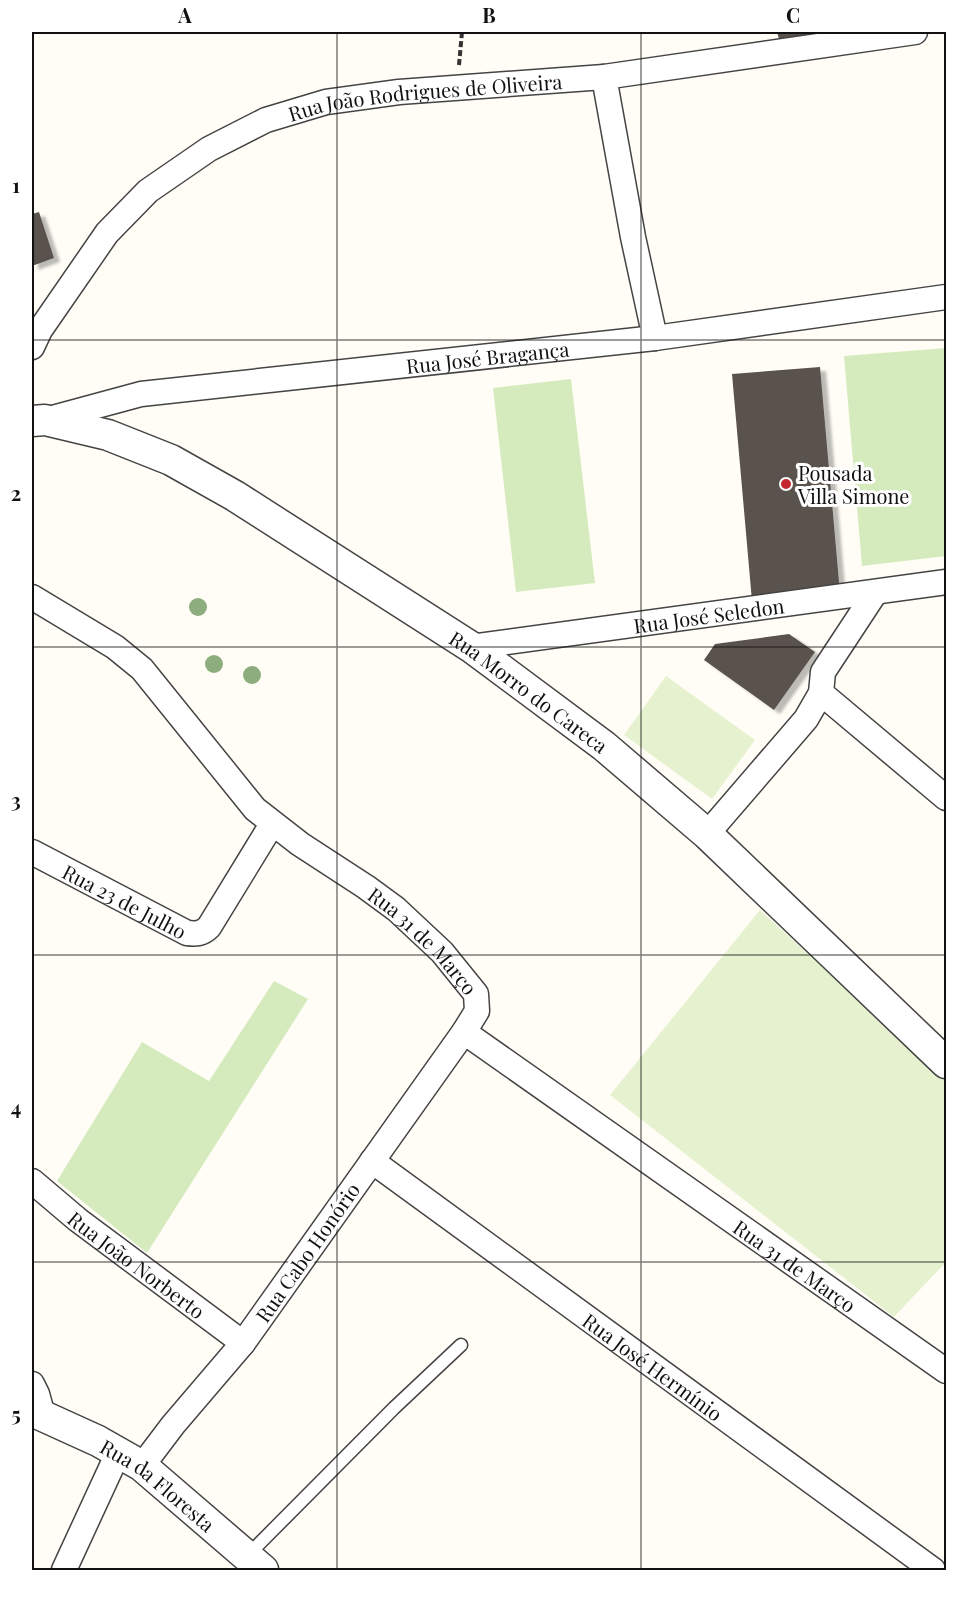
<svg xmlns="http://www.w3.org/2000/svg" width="978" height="1602" font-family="'Playfair Display',serif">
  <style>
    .green { fill: #d5ebbd }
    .pitch { fill: #e6f2cf }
    .building { fill: #5a524d; filter: url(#shadow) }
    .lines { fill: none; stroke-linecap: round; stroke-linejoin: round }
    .service-casing { stroke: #444; stroke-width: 15 }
    .minor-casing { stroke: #444; stroke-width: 27 }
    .tertiary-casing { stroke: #444; stroke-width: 33 }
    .path { stroke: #333; stroke-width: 4; stroke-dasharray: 6 3; stroke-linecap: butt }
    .service { stroke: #fff; stroke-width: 12 }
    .minor { stroke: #fff; stroke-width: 24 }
    .tertiary { stroke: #fff; stroke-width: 30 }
    .tree { fill: #8dad7f }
    .grid { fill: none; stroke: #111; stroke-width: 1.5; stroke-opacity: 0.55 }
    .poi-dot { fill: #c4262e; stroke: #fff; stroke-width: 2 }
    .labels { text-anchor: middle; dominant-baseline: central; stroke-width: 6; stroke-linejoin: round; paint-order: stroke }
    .street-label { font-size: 20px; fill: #111; stroke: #fff }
    .poi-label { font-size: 20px; fill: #111; stroke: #fff; text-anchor: start }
    .neatline { fill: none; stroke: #111; stroke-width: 2 }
    .grid-label { font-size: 20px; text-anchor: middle; font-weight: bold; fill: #111 }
  </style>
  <defs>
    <filter id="shadow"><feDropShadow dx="6" dy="4" stdDeviation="1.5" flood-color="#0004"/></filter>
  </defs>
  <rect width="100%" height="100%" fill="#fffdf5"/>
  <path class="green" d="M946 348V556L862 566 844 356Z
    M571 379 595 583 516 592 493 388Z
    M274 981 308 999 147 1253 57 1181 142 1042 209 1081Z"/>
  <path class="pitch" d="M666 676 755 740 712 799 624 735Z
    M760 910 946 1081V1262L894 1317 610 1095Z"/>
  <path class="building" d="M777 32H843L781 46Z
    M39 212 54 258 32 266V214Z
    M820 367 840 593 752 601 732 374Z
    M789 634 815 652 774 710 704 660 715 644Z"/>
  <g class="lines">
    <g class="service-casing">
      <path id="service" d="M247 1556 394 1408 461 1345"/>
    </g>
    <g class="minor-casing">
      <g id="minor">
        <path d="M604 77 633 237 655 338"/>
        <path id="s1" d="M32 347 40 330 107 233 148 191 209 149 266 120 326 102 399 92 604 77 915 32"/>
        <path id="s2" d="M45 420 141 394 655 338 946 297"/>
        <path id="s3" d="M32 597 115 647 142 669 255 809 300 844 366 887 396 909 442 952 476 994 477 1011 464 1032 243 1343 173 1425 142 1466"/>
        <path id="s4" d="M471 647 946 582"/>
        <path d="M821 693 946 798"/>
        <path d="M707 834 806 719 821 693 823 672 875 593"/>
        <path id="s5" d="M32 852 187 933C196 934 202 934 209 927L272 824"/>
        <path id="s6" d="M464 1032 946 1371"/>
        <path id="s7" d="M372 1161 933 1570"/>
        <path id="s8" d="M32 1181 78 1220 243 1343"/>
        <path d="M32 1384 37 1394 43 1416"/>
        <path d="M64 1570 118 1453"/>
      </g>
    </g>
    <g class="tertiary-casing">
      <g id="tertiary">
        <path id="s9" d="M32 421 45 420 108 435 171 460 235 496 471 647 604 746 707 834 946 1063"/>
        <path id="s10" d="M32 1411 98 1441 142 1466 263 1570"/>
      </g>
    </g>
    <path class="path" d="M459 65 462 32"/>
    <use href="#service" class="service"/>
    <use href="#minor" class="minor"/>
    <use href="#tertiary" class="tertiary"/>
  </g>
  <g class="tree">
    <circle cx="198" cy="607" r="9"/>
    <circle cx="214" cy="664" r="9"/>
    <circle cx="252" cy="675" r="9"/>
  </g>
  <path class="grid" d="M337 32V1570M641 32V1570M32 340H946M32 647H946M32 955H946M32 1262H946"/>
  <circle class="poi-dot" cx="786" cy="484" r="6"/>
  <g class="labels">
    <g class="street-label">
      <text stroke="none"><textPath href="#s1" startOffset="495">Rua João Rodrigues de Oliveira</textPath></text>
      <text stroke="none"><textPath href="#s2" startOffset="448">Rua José Bragança</textPath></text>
      <text stroke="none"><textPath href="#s4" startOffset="240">Rua José Seledon</textPath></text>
      <text stroke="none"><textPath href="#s9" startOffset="572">Rua Morro do Careca</textPath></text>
      <text stroke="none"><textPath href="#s5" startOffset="105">Rua 23 de Julho</textPath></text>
      <text stroke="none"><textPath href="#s3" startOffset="526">Rua 31 de Março</textPath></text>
      <text transform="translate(307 1252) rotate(-55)">Rua Cabo Honório</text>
      <text stroke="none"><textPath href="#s8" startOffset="134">Rua João Norberto</textPath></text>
      <text stroke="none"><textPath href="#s6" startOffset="405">Rua 31 de Março</textPath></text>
      <text stroke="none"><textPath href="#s7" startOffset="348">Rua José Hermínio</textPath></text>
      <text stroke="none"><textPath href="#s10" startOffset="147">Rua da Floresta</textPath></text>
    </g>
    <g class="poi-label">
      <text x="798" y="472">Pousada<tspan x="798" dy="23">Villa Simone</tspan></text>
    </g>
  </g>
  <rect width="978" height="1602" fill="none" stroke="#ffffff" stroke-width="66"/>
  <rect x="33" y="33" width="912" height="1536" class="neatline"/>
  <g class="grid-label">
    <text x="185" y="23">A</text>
    <text x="489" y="23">B</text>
    <text x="793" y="23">C</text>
    <text x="16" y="193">1</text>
    <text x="16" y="501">2</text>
    <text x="16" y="808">3</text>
    <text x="16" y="1115">4</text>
    <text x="16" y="1422">5</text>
  </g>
</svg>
